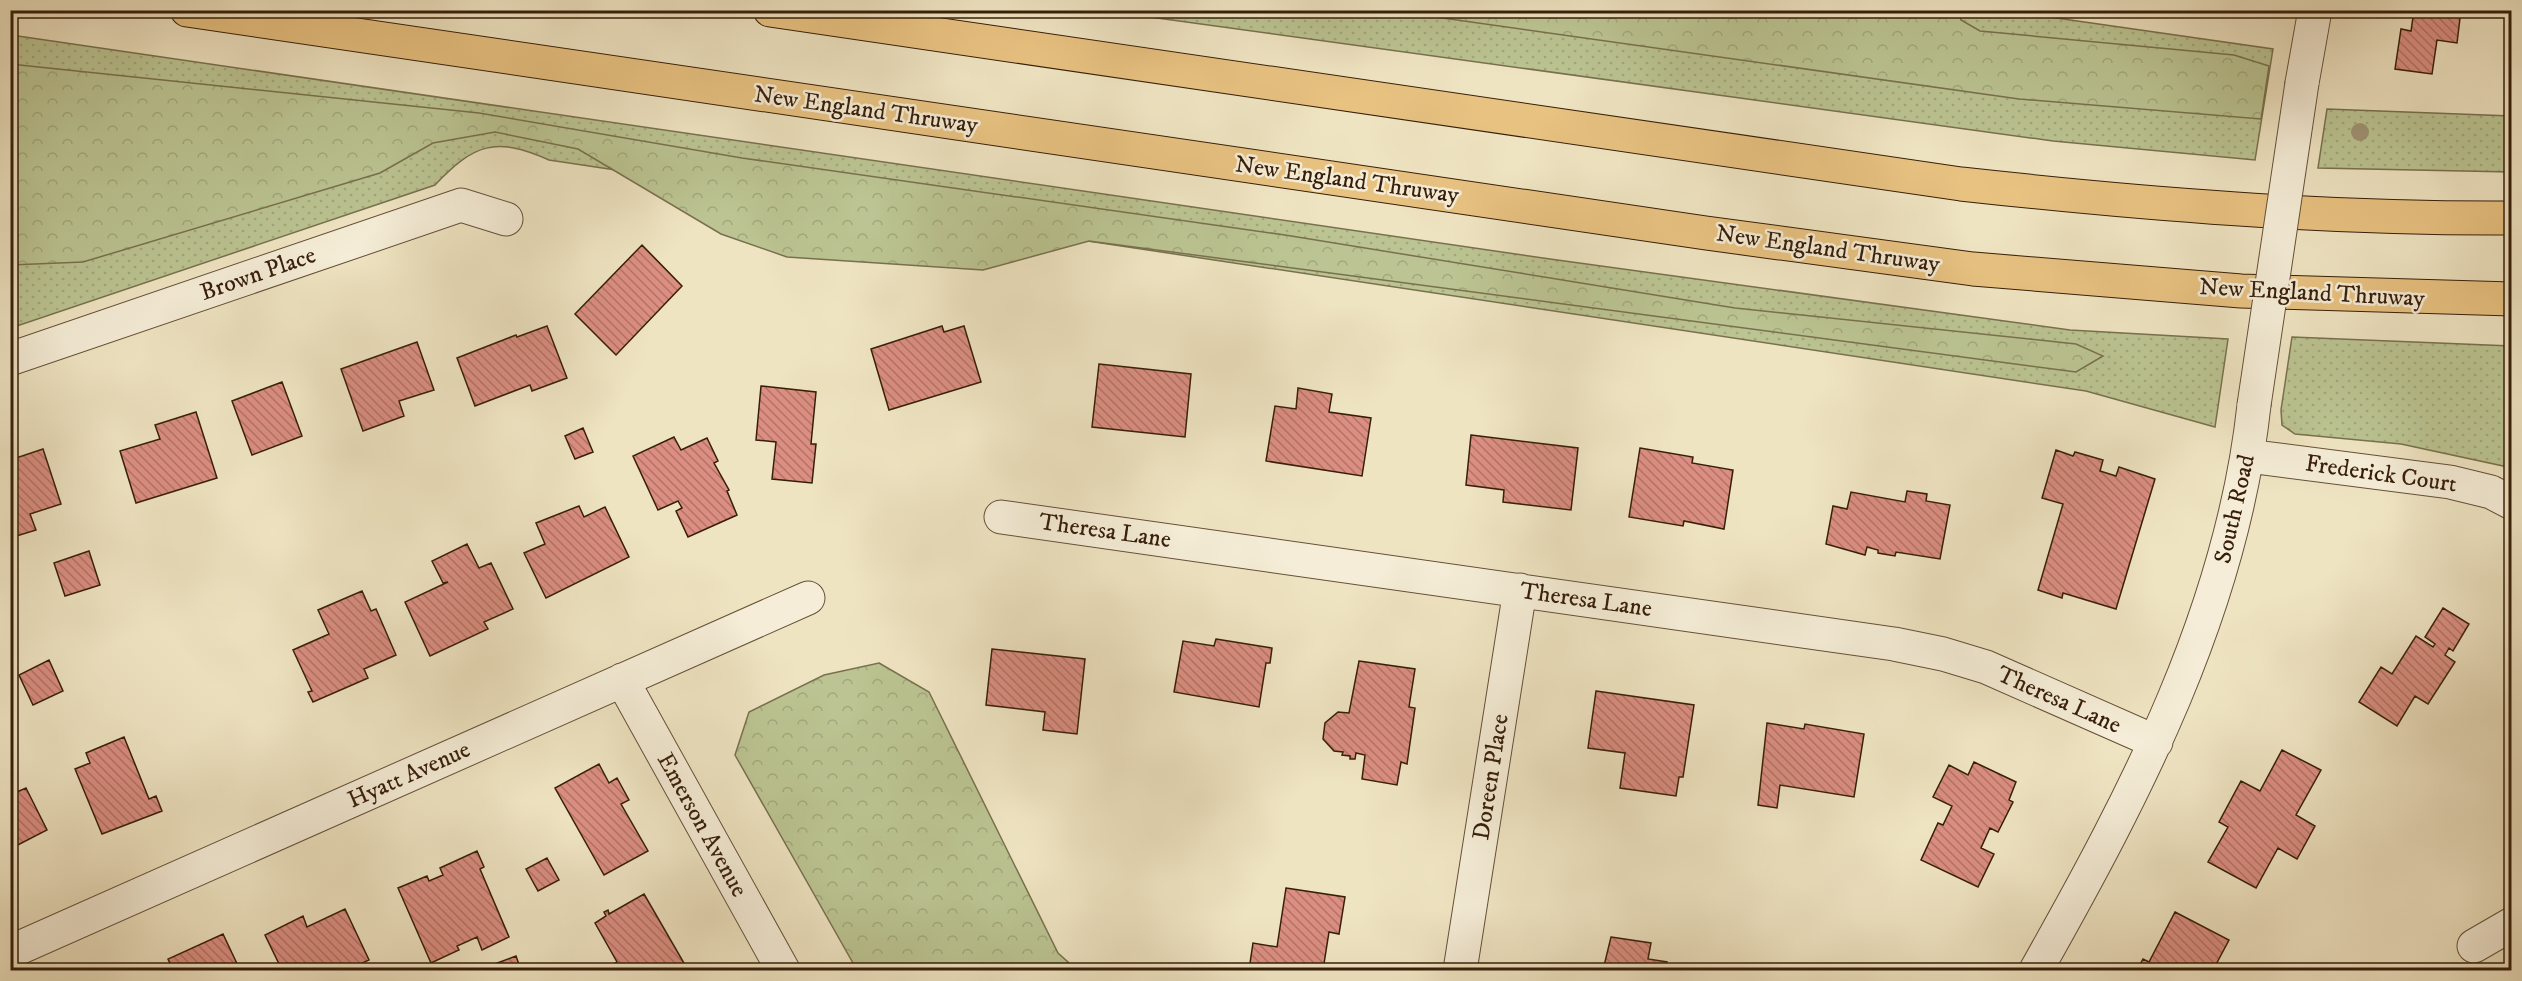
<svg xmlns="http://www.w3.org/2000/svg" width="2522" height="981" font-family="'IM FELL DW Pica',serif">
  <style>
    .grass { fill: url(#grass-dots); stroke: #79714e; stroke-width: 1.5 }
    .forest { fill: url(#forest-crowns); stroke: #79714e; stroke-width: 1.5 }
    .building { fill: url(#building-back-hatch); stroke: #371e0a; stroke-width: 1.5 }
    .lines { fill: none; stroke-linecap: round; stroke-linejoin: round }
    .minor-casing { stroke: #655038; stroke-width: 35 }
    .highway-casing { stroke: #371e0a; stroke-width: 35 }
    .minor { stroke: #f5edd7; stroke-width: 33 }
    .highway { stroke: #e8c281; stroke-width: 33 }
    .minor-bridge-casing { stroke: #655038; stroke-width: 35; stroke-linecap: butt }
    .minor-bridge { stroke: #f5edd7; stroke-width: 33 }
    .tree { fill: #a09373 }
    .labels { text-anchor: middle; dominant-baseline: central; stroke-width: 5; stroke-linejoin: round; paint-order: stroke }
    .street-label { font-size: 24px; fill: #371e0a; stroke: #f5edd7 }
  </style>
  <defs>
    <pattern id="grass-dots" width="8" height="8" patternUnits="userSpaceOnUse" patternTransform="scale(1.5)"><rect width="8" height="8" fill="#bbc492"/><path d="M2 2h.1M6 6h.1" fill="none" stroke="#a1a87d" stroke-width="1.8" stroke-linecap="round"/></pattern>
    <pattern id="forest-crowns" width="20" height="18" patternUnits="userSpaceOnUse" patternTransform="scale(1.5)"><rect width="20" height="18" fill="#bbc492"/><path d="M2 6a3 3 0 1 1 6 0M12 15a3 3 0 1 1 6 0" fill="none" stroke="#a1a87d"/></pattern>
    <pattern id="building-back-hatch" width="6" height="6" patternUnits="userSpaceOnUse" patternTransform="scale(1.5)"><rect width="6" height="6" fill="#db8e81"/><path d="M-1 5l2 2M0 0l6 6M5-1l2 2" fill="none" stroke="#b27368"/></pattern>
  </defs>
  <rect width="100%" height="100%" fill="#efe4c2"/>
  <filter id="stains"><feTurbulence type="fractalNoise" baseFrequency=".00333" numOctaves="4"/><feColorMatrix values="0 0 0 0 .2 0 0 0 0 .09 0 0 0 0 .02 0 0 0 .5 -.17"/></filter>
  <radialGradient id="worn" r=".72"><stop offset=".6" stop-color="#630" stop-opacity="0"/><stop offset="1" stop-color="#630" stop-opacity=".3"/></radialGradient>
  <path class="grass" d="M2000 10 2273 49 2255 160 2053 141 1106 11Z
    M11 35 1550 259 2070 330 2228 339 2215 427 2086 391 549 160C495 136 474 144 435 185L11 328Z
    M2327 109 2511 116V172L2318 168Z
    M2292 337 2511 346 2512 448 2508 467 2401 444 2295 434 2282 425 2281 410Z"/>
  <path class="forest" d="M1393 11H1959L1961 20 1980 31 2234 55 2269 66 2261 119 2019 99Z
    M10 64 479 113 742 158 1285 235 1735 308 2076 344 2103 356 2076 372 1089 241 983 270 787 257 721 234 578 149 495 132 433 143 380 173 83 262 11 265Z
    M879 663 929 692 1058 953 1077 970H857L735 755 749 712 824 675Z"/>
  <path class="building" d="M2414 10H2461L2457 43 2437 40 2432 74 2395 69 2401 29 2411 31Z
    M642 245 682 286 616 355 575 314Z
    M547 326 567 378 532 391 530 385 475 406 457 358 516 335 517 337Z
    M942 326 944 332 964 326 981 382 889 410 871 349Z
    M417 342 434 390 399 401 404 416 363 431 341 369Z
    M1099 364 1191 374 1185 437 1092 427Z
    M282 382 302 436 252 455 232 401Z
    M761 386 816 392 811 444H816L812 483 772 479 776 442 756 440Z
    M1298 388 1332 394 1329 412 1371 418 1362 476 1266 461 1275 406 1296 409Z
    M196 412 217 478 136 503 120 451 160 439 155 425Z
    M583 428 593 452 575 459 565 436Z
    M1471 435 1578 448 1571 510 1503 502 1504 490 1466 485Z
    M674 437 681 450 707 438 718 461 714 463 729 490 727 491 737 515 688 537 676 511 682 508 678 501 658 510 633 456Z
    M1640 448 1693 457 1692 463 1733 470 1724 529 1684 521 1683 526 1629 517Z
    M43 449 61 504 30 514 36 530 10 538V460Z
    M2056 450 2073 456 2075 452 2103 460 2100 471 2116 476 2119 467 2155 479 2116 609 2063 593 2062 598 2038 590 2063 504 2042 498Z
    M1907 491 1927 494 1926 501 1950 505 1940 559 1896 552 1895 556 1878 553V550L1867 547 1865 555 1826 544 1833 506 1847 509 1851 492 1905 502Z
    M579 506 584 517 605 507 629 557 546 598 524 553 545 544 536 523Z
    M467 544 479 568 491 563 513 609 484 622 488 629 430 656 405 602 448 582 443 583 432 561Z
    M89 551 100 585 65 596 54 563Z
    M362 591 371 611 376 609 396 655 364 669 368 678 313 702 308 692 312 691 293 650 329 634 318 610Z
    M2443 608 2469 624 2453 651 2449 648 2445 655 2455 662 2428 704 2415 696 2397 726 2359 702 2381 667 2392 674 2416 636 2433 647 2435 644 2425 637Z
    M1216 639 1272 648 1270 663H1266L1259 707 1174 692 1183 641 1214 646Z
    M992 649 1085 659 1077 734 1043 730 1045 712 986 705Z
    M49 660 63 691 33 705 19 675Z
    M1359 661 1415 669 1409 707 1415 708 1407 764 1401 762 1397 785 1362 779 1365 755 1356 753 1355 759H1350V756L1342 755 1343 752 1334 751 1323 739 1325 723 1338 712 1349 713Z
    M1596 691 1694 705 1683 777H1679L1676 796 1620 788 1625 753 1588 748Z
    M1767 723 1804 729 1805 724 1864 734 1854 797 1780 785 1777 808 1758 805Z
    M124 737 149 799 156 796 162 811 102 834 75 769 90 763 86 753Z
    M2282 750 2321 770 2296 815 2315 826 2297 859 2278 848 2256 888 2208 862 2228 827 2219 822 2241 781 2260 791Z
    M1974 762 2016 782 2009 800 2013 802 1998 832 1990 828 1981 848 1994 854 1978 887 1921 860 1938 823 1943 825 1952 806 1933 797 1949 765 1968 775Z
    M599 764 609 783 617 778 629 800 621 804 648 851 604 875 555 788Z
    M26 788 47 830 10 849V795Z
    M477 851 484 867 480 869 509 937 482 950 477 937 457 946 459 950 431 963 398 888 427 876 429 881 443 875 440 868Z
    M547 858 559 880 538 891 526 869Z
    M1286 888 1345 897 1339 934 1329 932 1323 970H1249L1253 943 1277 947Z
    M644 894 688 970H615L612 965 617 962 595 923 606 916 604 912 608 910 609 914Z
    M345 909 369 960 348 970H282L265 935 303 916 307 927Z
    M2175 912 2229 940 2213 970H2137L2143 959 2149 962Z
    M223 934 240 970H173L168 959Z
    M1611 937 1651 943 1648 959 1667 962 1666 970H1603Z
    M516 956 521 970H485L484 968Z"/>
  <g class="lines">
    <g class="minor-casing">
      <path id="minor" d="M2302 83 2315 10
        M10 359 461 205 506 219
        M2248 456 2450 482 2491 492 2512 503
        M1001 517 1894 644 1943 654 1986 667 2156 742
        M622 680 783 970
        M2474 946 2512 924
        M10 952 808 598
        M1461 964 1520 590
        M2036 970C2136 793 2232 610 2254 405"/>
    </g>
    <g class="highway-casing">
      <path id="highway" d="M187 10 1706 233 1973 269 2241 291 2512 299
        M770 10 1961 184C2143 204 2328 219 2512 218"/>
    </g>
    <use href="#minor" class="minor"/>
    <use href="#highway" class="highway"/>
    <g class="minor-bridge-casing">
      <path id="minor-bridge" d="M2254 405 2302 83"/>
    </g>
    <use href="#minor-bridge" class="minor-bridge"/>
  </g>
  <circle class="tree" cx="2360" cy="132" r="9"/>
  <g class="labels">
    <g class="street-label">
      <text transform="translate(866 110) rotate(8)">New England Thruway</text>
      <text transform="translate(1347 180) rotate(8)">New England Thruway</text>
      <text transform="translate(1828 249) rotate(8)">New England Thruway</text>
      <text transform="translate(258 274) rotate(-19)">Brown Place</text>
      <text transform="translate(2312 293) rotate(3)">New England Thruway</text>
      <text transform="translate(2381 474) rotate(8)">Frederick Court</text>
      <text transform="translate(2235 509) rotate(-77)">South Road</text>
      <text transform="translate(1105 531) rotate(8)">Theresa Lane</text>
      <text transform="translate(1586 600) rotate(8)">Theresa Lane</text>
      <text transform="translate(2059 700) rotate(24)">Theresa Lane</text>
      <text transform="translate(409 775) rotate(-24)">Hyatt Avenue</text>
      <text transform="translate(1491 777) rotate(-81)">Doreen Place</text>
      <text transform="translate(702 825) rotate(61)">Emerson Avenue</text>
    </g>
  </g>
  <rect width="2522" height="981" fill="none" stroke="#efe4c2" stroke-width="36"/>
  <rect x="12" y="12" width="2498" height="957" fill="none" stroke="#371e0a" stroke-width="3"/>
  <rect x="18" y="18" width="2486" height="945" fill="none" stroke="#371e0a" stroke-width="1.5"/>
  <rect width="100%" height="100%" filter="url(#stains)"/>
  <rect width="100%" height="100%" fill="url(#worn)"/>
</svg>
